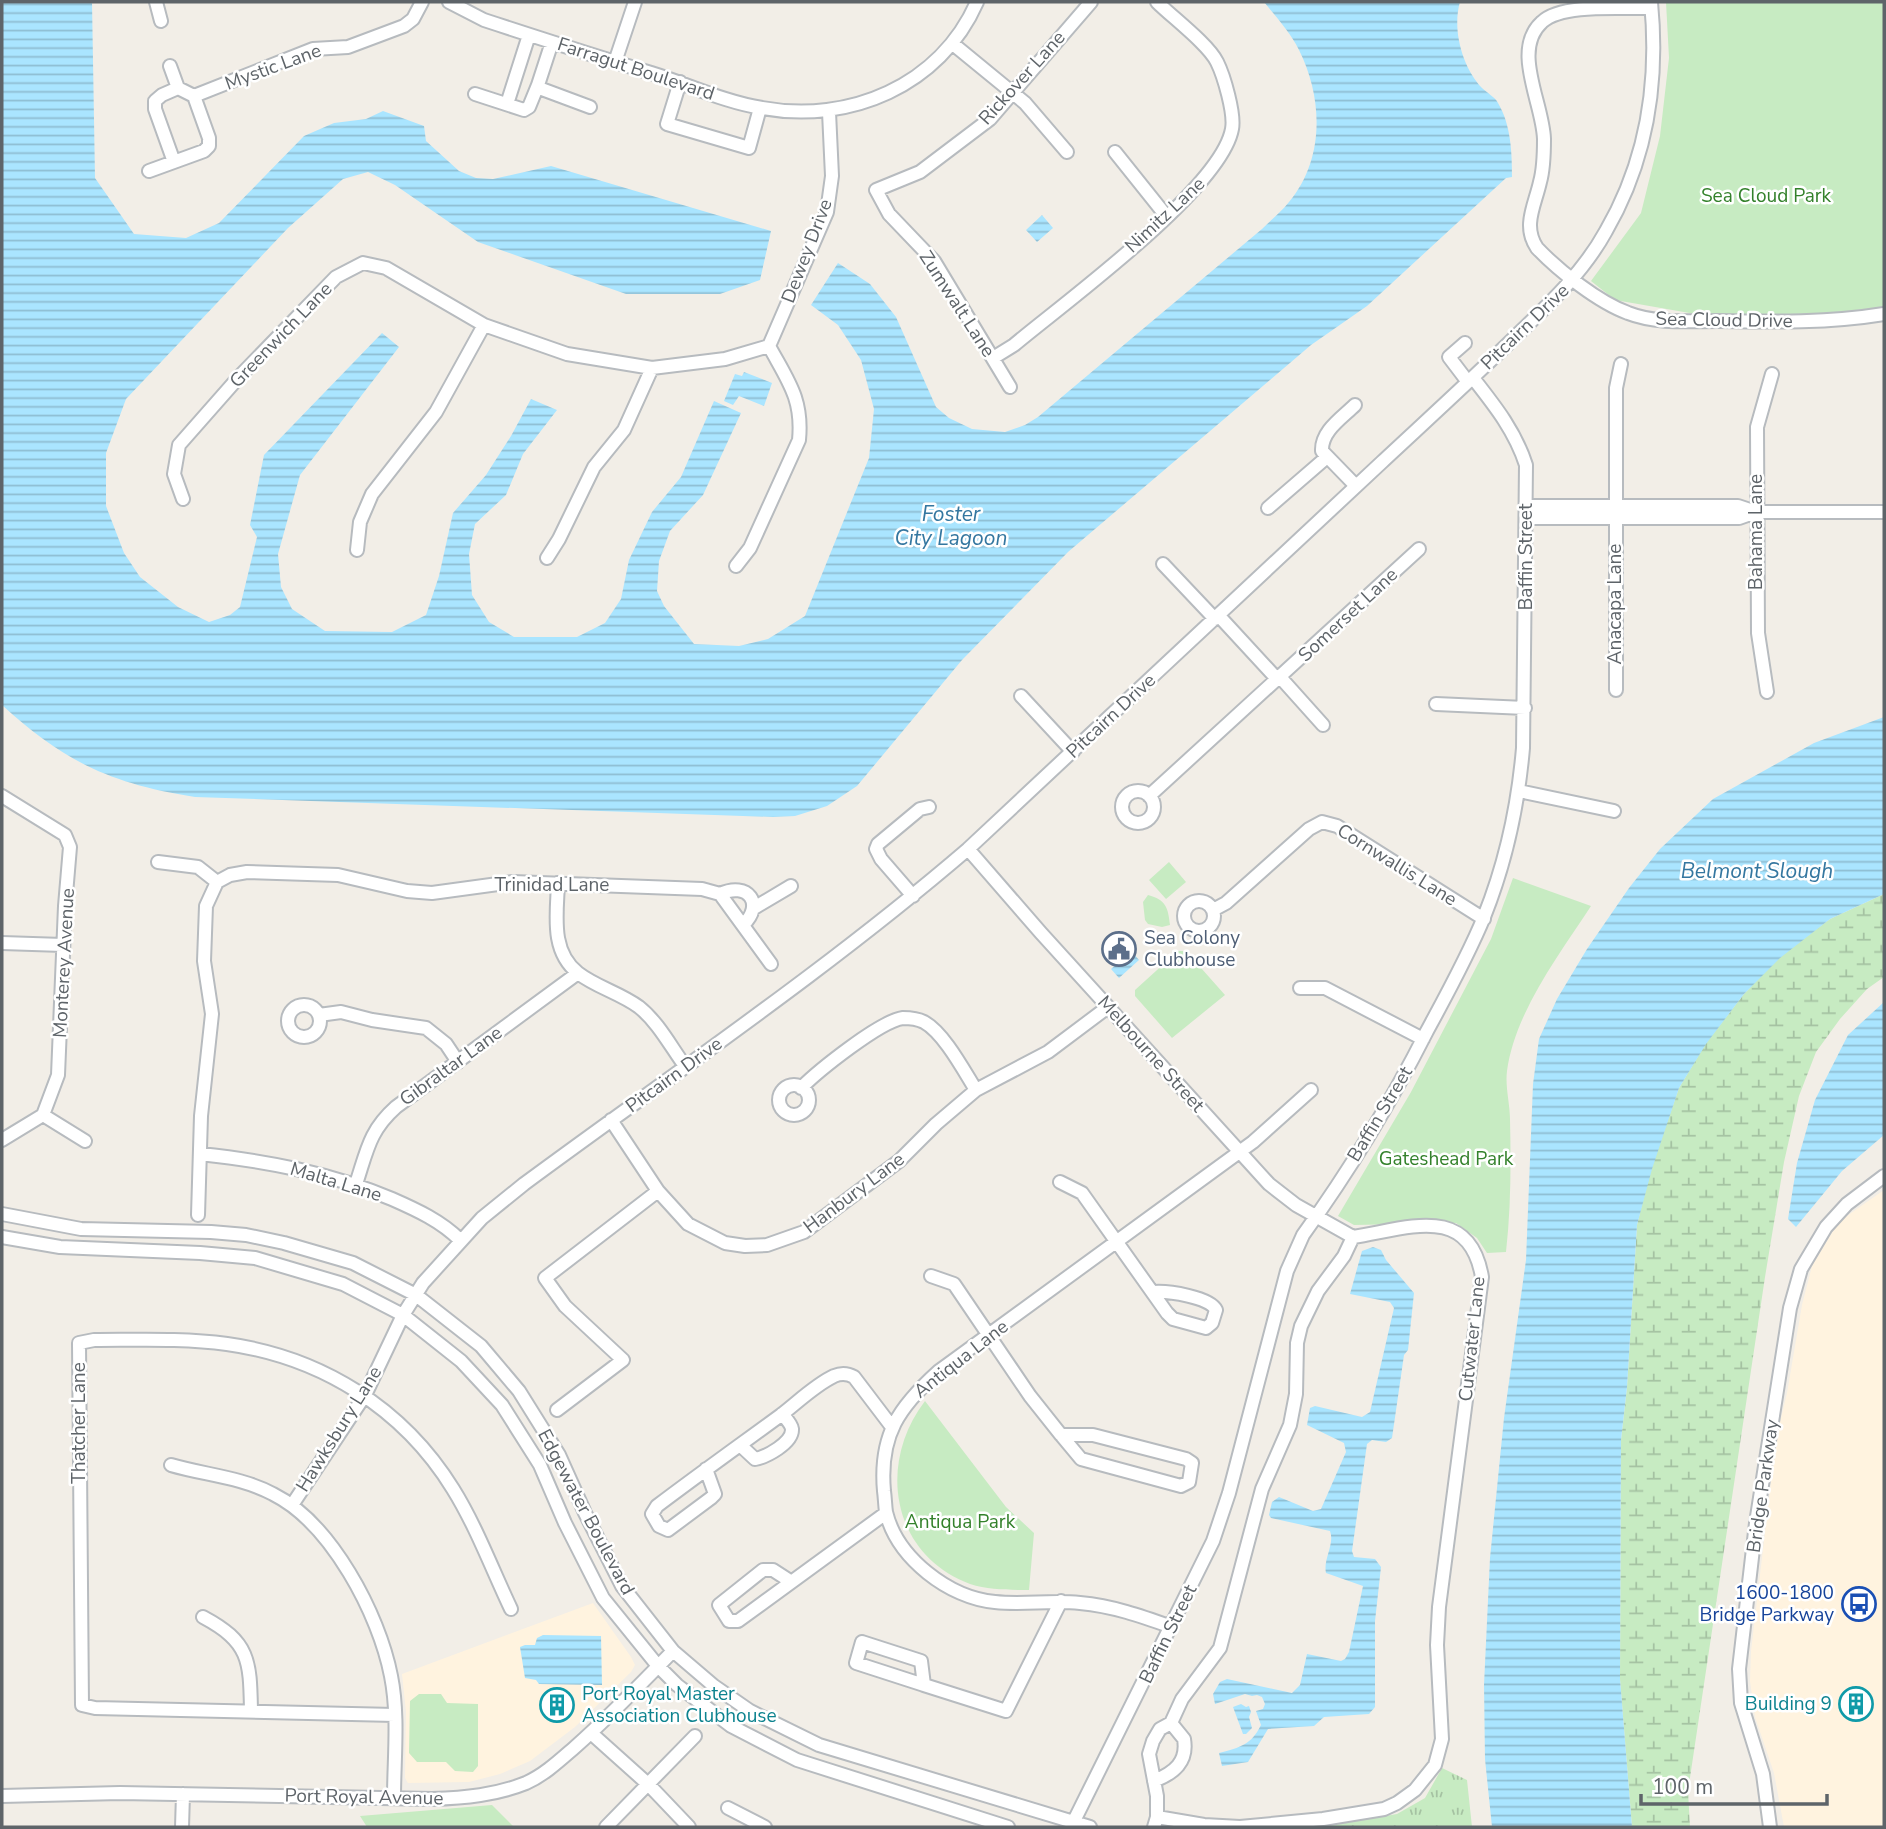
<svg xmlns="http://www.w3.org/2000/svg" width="1886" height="1829" font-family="'Nunito Sans',sans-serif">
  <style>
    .commercial { fill: #fff3df }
    .grass { fill: url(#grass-tufts) }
    .wetland { fill: url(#wetland-marsh) }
    .green { fill: #c7ebc2 }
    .water { fill: url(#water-rules) }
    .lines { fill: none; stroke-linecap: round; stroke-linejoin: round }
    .minor-casing { stroke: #b7bbbf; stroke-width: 16 }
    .minor { stroke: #fff; stroke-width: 12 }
    .labels { text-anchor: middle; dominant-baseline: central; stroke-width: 5; stroke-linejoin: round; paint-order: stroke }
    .street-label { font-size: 19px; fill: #5e6469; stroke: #fff }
    .park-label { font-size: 19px; fill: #33812b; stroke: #fff }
    .service-label { font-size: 19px; fill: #4e5e75; stroke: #fff; text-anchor: start }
    .transit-label { font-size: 19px; fill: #164399; stroke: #fff; text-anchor: end }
    .culture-label { font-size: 19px; fill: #0d838f; stroke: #fff; text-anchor: start }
    .water-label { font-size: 21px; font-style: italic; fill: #3477a0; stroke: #fff }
  </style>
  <defs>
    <pattern id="grass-tufts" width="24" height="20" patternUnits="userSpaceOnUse" patternTransform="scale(1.75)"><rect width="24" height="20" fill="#c7ebc2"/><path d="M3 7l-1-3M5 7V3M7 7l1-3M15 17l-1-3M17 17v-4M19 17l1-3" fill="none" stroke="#a5c2a2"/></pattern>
    <pattern id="wetland-marsh" width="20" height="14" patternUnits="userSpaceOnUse" patternTransform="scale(1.75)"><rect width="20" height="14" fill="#c7ebc2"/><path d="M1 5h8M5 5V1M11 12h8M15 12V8" fill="none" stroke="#a5c2a2"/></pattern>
    <pattern id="water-rules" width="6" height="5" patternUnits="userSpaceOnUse" patternTransform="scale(1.75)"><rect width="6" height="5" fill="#aae5ff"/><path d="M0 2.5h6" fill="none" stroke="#8ebdd2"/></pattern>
  </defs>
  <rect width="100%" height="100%" fill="#f2eee7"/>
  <path class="commercial" d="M1884 1190V1827H1784L1774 1773 1755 1717 1750 1681 1751 1651 1776 1439 1787 1393 1802 1305 1812 1266 1833 1231 1844 1218Z
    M593 1603 631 1657 635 1665 631 1672 575 1727 530 1761 500 1774 469 1782 408 1783 405 1778 406 1712 402 1674Z"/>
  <path class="grass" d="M1442 1768 1467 1780 1472 1827H1321L1397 1814 1425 1798Z"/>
  <path class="wetland" d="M1884 894V977L1867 989 1840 1019 1816 1052 1799 1096 1784 1162 1765 1277 1688 1791 1690 1827H1632L1620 1679 1621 1440 1627 1387 1637 1225 1651 1168 1679 1088 1706 1043 1744 994 1779 957 1830 919Z"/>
  <path class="green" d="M1666 2H1884V307L1810 315H1701L1615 300 1591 281 1641 213 1660 136 1669 58Z
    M1169 862 1186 882 1166 899 1149 880Z
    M1513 878 1591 906C1559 955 1515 1012 1507 1071 1505 1087 1510 1104 1510 1119 1511 1164 1511 1208 1506 1252L1487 1253 1477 1238 1456 1223 1354 1225 1338 1216 1411 1092 1491 939Z
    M1148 895C1166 900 1168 907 1170 925L1162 927 1148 924 1145 920 1143 902Z
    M1178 951H1186L1225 995 1172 1038 1135 996V990Z
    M925 1401 1006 1507 1034 1533 1029 1590C1010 1590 989 1590 970 1584 891 1554 877 1464 925 1401Z
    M419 1694H441L447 1703 478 1704V1766L473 1772 455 1771 446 1762H417L409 1753 410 1701Z
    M492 1805 514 1827H367L360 1816Z"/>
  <path class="water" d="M2 2H92L95 178 134 234 186 238 219 223 304 136 334 123 366 119 383 111 424 126 426 141 459 171 476 178 493 179 551 166 771 231 760 280 720 294H626L478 242 395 185 368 172 343 179 288 228 126 399 106 453V506L124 553 140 577 178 607 209 622 230 615 240 607 257 537 250 525 264 455 382 333 399 347 300 475 278 554 281 587 292 609 325 631 392 632 426 615 439 576 453 513 486 475 511 436 531 399 557 410 523 454 506 495 475 524 469 554 472 595 489 622 514 637H577L605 623 621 599 629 560 652 512 681 477 714 401 741 413 703 495 670 531 659 561 657 591 664 606 694 644 739 646 768 639 805 616 869 458 874 409 861 360 838 325 811 305 838 263 870 284 896 317 936 407 949 418 972 429 1005 432 1025 425 1038 417 1262 229C1271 220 1281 212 1289 202 1325 159 1323 98 1299 50 1290 32 1276 17 1264 2H1460C1452 29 1462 67 1482 88 1487 93 1495 97 1498 103 1511 125 1512 152 1512 177L1506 178 1367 306 1311 345 1068 552 962 660 857 786 827 806 795 816 773 817 195 797C112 784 64 762 2 705Z
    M1042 215 1053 228 1037 242 1026 230Z
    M744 372 772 383 764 406 739 396 733 405 724 401 735 374 742 376Z
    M1884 717V894L1830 919 1780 958 1744 994 1706 1044 1679 1088 1652 1169 1637 1225 1627 1387 1621 1440 1620 1679 1632 1827H1492L1485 1759 1484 1685 1490 1558 1504 1418 1526 1260 1533 1084 1539 1039 1557 999 1587 949 1629 888 1660 849 1713 799 1814 743Z
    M1131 951 1139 960 1119 978 1111 969Z
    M1884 1002V1135L1842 1171 1796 1227 1788 1219 1797 1163 1815 1100 1848 1035Z
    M1373 1247 1381 1250 1386 1260 1414 1293 1408 1350 1404 1355 1392 1438 1386 1442 1372 1440 1367 1444 1352 1551 1354 1557 1375 1559 1381 1567 1375 1621V1707L1369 1714 1324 1717 1314 1726 1268 1729 1248 1762 1222 1766 1219 1753C1241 1747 1251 1745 1261 1725L1256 1711 1263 1709 1265 1704 1262 1697 1257 1695 1252 1696 1245 1694 1215 1704 1213 1694 1220 1682 1227 1679 1292 1693 1300 1685 1307 1654 1341 1661 1345 1659 1349 1652 1363 1586 1326 1573C1323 1559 1335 1544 1330 1531L1271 1518 1269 1515 1272 1502 1279 1497 1313 1511 1321 1509 1346 1452 1344 1443 1307 1425 1310 1408 1315 1406 1362 1417 1370 1412 1394 1308 1390 1302 1350 1294 1362 1251Z
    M543 1635 601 1636 602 1685 539 1684 536 1680 525 1678 520 1647 525 1645H535L537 1638Z
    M1241 1704 1246 1707 1249 1706 1251 1712 1249 1717 1252 1728 1246 1734H1243L1233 1707Z"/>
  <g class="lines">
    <g class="minor-casing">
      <path id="minor" d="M156 2 161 21
        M449 2 484 20C539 38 595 56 651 73 687 84 724 102 762 108 849 124 940 86 977 2
        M1651 8C1623 9 1562 3 1542 22 1511 50 1543 103 1544 139 1544 153 1544 168 1540 182 1535 205 1522 226 1537 248 1559 271 1598 302 1628 313 1656 324 1689 321 1718 321 1774 322 1829 323 1884 314
        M552 42 538 85 539 88 590 107
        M953 44 1025 103 1067 152
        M615 62 635 2
        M170 66 178 88
        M680 82 667 124 749 148 760 108
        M475 94 524 110 529 107 538 85
        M507 104 529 35
        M1115 152 1167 217
        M174 162 155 109V101L162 95 178 88 194 96
        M149 171 204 151 209 146V138L194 96 313 49 348 47 404 26 413 19 422 2
        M1465 343 1449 357 1468 382
        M769 346 827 212 832 176 829 112
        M993 358 1014 345C1064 303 1221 189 1232 129 1235 114 1224 76 1217 62 1208 44 1172 17 1157 2
        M1010 387 934 261 889 214 876 190 920 172 990 119 1091 2
        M1355 405C1342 418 1321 431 1322 451L1356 486
        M183 499 174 474 179 445 238 378 336 277 363 263 386 268 484 325 567 354 652 368 725 359 769 346
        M1527 506H1738L1756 512H1884
        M1268 508 1327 457
        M1527 518H1739L1756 512
        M357 550 360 522 372 494 436 412 484 325
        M547 558 559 539 594 467 624 430 652 368
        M1163 564 1215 619
        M736 566 750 548 799 440C803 399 788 381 769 346
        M1219 616 1278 680
        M1280 677 1323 725
        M1616 690V388L1621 364
        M1767 692 1758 633 1757 427 1772 374
        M1021 696 1073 752
        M1436 704 1525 708
        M1519 791 1614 811
        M1122 807a16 16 0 1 1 32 0a16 16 0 1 1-32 0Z
        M2 796 65 835 70 847 65 906 58 1075 43 1115 2 1140
        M1149 796 1419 549
        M968 849 1041 933 1269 1184 1296 1205 1353 1237
        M158 862 198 867 217 882 230 875 247 872 338 875 407 891 432 893 513 882 702 889 720 894 771 964
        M558 883C557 914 550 951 578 973 596 987 620 993 639 1007 658 1022 671 1047 685 1066
        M720 894C748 881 765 904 743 925
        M913 896 881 859 876 849 878 844 920 809 929 807
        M1184 916a15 15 0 1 1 30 0a15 15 0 1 1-30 0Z
        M754 908 791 886
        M1213 910 1226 903 1309 829 1322 822 1337 826 1484 919
        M2 943 63 945
        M1300 988H1325L1423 1039
        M288 1021a16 16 0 1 1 32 0a16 16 0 1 1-32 0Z
        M319 1015 341 1012 372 1020 426 1028 446 1044 458 1062
        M779 1100a15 15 0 1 1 30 0a15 15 0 1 1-30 0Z
        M801 1088C818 1071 880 1021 903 1018 910 1018 918 1019 924 1022 944 1033 964 1071 976 1090
        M43 1115 85 1141
        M611 1120 658 1191 688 1224 725 1243 745 1246 767 1245 804 1232 899 1161 936 1124 976 1090 1048 1052 1108 1007
        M200 1154C267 1161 330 1173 392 1199 417 1210 441 1221 460 1240
        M1060 1182 1082 1193 1167 1313 1173 1319 1206 1328 1212 1323 1216 1310C1210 1297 1168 1291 1154 1292
        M356 1184C367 1151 369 1131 396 1107L578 973
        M2 1214 81 1229 211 1232 246 1235 284 1243 353 1263 416 1295 481 1346 519 1391 559 1455 585 1513 622 1586 673 1651 714 1686 750 1711 819 1745 1090 1827
        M198 1215 201 1116 212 1014 204 961 206 906 217 882
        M2 1237 60 1247 200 1253 255 1258 343 1284 403 1315 461 1361 502 1405 540 1465 565 1523 603 1598 658 1666 677 1685 731 1726 797 1760 1008 1827
        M931 1276 954 1284 1030 1396 1061 1435H1093L1186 1459 1192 1463 1189 1482 1181 1486 1081 1459 1061 1435
        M557 1410 623 1360 565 1306 545 1278 658 1191
        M740 1445 755 1459C766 1457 793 1443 792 1429 791 1423 786 1419 782 1414
        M171 1465C205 1475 241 1477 273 1494 331 1523 379 1614 391 1676 399 1716 394 1758 394 1798
        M706 1469 715 1494 711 1498 668 1530 659 1526 652 1514 657 1506C698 1475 740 1445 781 1415 798 1402 815 1385 834 1376 841 1373 847 1373 854 1377L892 1427
        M292 1505 365 1395 403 1315 423 1283 482 1218 524 1184C673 1074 827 970 968 849 1106 720 1244 590 1382 462 1426 421 1471 380 1514 338 1548 305 1583 273 1606 231 1647 160 1659 83 1651 2
        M790 1581 773 1570H763L719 1605 729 1621H738L886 1513
        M203 1617C250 1642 250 1661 251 1710
        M1172 1627C1141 1616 1113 1606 1080 1603 1051 1600 1023 1605 995 1602 949 1598 897 1558 886 1512 885 1505 885 1498 884 1491 879 1435 899 1407 939 1371L1253 1142 1311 1090
        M924 1685 856 1663 862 1642 921 1661 924 1685 1006 1711 1061 1601
        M395 1715 95 1708 82 1705 79 1343 94 1340C138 1340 184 1338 227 1344 321 1357 403 1408 453 1489 476 1526 492 1569 511 1609
        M591 1733 649 1785 689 1827
        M1154 1781C1174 1773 1188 1762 1184 1739L1171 1723
        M2 1796 120 1793 432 1799C465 1798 496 1795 526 1783 544 1775 559 1761 574 1748 608 1718 641 1684 673 1651
        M728 1808 765 1827
        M182 1827 183 1794
        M606 1827 695 1736
        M1071 1827 1213 1541 1229 1493 1287 1271 1303 1235C1350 1170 1391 1102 1427 1031 1447 994 1468 956 1484 917 1506 862 1518 806 1523 748L1526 465C1515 431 1495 406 1473 378
        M1154 1827 1157 1817V1796L1149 1754 1153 1741 1160 1729 1171 1723 1182 1699 1220 1648 1262 1489 1290 1425 1296 1394 1297 1343 1301 1326 1318 1291 1344 1256 1353 1237C1406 1229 1469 1202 1482 1277L1439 1607 1437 1645 1442 1739 1435 1765 1415 1790 1397 1803 1384 1809 1323 1819 1240 1827 1204 1825 1157 1817
        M1770 1827 1763 1774 1741 1703 1739 1669 1756 1523 1790 1308 1801 1269 1826 1227 1847 1204 1884 1176"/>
    </g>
    <use href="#minor" class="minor"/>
  </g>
  <defs>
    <g id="civic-ring" transform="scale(1.75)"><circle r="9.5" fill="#fff" stroke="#5c6f8a" stroke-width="1.5"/><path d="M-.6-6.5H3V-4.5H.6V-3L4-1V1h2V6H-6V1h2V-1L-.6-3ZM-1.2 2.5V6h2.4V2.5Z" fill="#5c6f8a"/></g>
    <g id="bus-ring" transform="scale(1.75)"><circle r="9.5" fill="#fff" stroke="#1a4fb4" stroke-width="1.5"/><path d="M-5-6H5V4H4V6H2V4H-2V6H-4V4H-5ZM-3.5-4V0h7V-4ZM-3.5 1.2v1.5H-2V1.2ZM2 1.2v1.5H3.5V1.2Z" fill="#1a4fb4"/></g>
    <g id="building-ring" transform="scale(1.75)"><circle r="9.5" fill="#fff" stroke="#0f9aa8" stroke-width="1.5"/><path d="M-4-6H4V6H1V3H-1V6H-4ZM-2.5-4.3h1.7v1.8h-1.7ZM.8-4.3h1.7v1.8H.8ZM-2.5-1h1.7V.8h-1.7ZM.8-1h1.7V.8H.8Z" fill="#0f9aa8"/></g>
  </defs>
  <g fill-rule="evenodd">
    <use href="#civic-ring" x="1119" y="949"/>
    <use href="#bus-ring" x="1859" y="1604"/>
    <use href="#building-ring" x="1856" y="1704"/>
    <use href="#building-ring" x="557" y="1705"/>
  </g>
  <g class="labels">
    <g class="street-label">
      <text transform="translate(273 67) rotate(-20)">Mystic Lane</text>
      <text transform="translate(636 69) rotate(18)">Farragut Boulevard</text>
      <text transform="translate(1022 78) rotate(-48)">Rickover Lane</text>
      <text transform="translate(1165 215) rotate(-43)">Nimitz Lane</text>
      <text transform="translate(807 251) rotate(-69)">Dewey Drive</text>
      <text transform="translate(957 304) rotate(57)">Zumwalt Lane</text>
      <text transform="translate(1724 320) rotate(1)">Sea Cloud Drive</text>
      <text transform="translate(1525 327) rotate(-44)">Pitcairn Drive</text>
      <text transform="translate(281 335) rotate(-46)">Greenwich Lane</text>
      <text transform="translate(1756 532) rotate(-90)">Bahama Lane</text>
      <text transform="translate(1526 557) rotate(-90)">Baffin Street</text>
      <text transform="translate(1615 604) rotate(-90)">Anacapa Lane</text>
      <text transform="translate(1348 615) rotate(-43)">Somerset Lane</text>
      <text transform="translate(1111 716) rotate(-43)">Pitcairn Drive</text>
      <text transform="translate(1397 865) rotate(32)">Cornwallis Lane</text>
      <text x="552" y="885">Trinidad Lane</text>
      <text transform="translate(64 963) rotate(-87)">Monterey Avenue</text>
      <text transform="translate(1151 1054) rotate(48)">Melbourne Street</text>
      <text transform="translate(451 1066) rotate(-36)">Gibraltar Lane</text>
      <text transform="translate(674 1075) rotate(-36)">Pitcairn Drive</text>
      <text transform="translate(1380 1114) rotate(-59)">Baffin Street</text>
      <text transform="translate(336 1182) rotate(17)">Malta Lane</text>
      <text transform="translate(854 1193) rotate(-37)">Hanbury Lane</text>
      <text transform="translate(1472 1339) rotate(-84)">Cutwater Lane</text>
      <text transform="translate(961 1359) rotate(-38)">Antiqua Lane</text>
      <text transform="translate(79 1423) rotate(-90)">Thatcher Lane</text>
      <text transform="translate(339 1429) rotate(-58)">Hawksbury Lane</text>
      <text transform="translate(1763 1486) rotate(-82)">Bridge Parkway</text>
      <text transform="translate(586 1512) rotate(62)">Edgewater Boulevard</text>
      <text transform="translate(1168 1634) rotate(-64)">Baffin Street</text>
      <text transform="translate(364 1797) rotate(1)">Port Royal Avenue</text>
    </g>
    <g class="park-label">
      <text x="1766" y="196">Sea Cloud Park</text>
      <text x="1446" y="1159">Gateshead Park</text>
      <text x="960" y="1522">Antiqua Park</text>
    </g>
    <g class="service-label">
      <text x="1144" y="938">Sea Colony<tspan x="1144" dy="22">Clubhouse</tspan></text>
    </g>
    <g class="transit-label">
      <text x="1834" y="1593">1600-1800<tspan x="1834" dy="22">Bridge Parkway</tspan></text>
    </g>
    <g class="culture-label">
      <text x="582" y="1694">Port Royal Master<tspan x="582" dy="22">Association Clubhouse</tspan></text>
      <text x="1832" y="1704" text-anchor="end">Building 9</text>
    </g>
    <g class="water-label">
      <text x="951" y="514">Foster<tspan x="951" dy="24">City Lagoon</tspan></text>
      <text x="1757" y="871">Belmont Slough</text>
    </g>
  </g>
  <rect width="1886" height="1829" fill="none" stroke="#5e6469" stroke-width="7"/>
  <path d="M1641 1794v10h186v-10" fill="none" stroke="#5e6469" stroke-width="3.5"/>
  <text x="1652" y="1794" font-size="21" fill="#5e6469" stroke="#ffffff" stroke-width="5" paint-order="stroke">100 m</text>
</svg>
